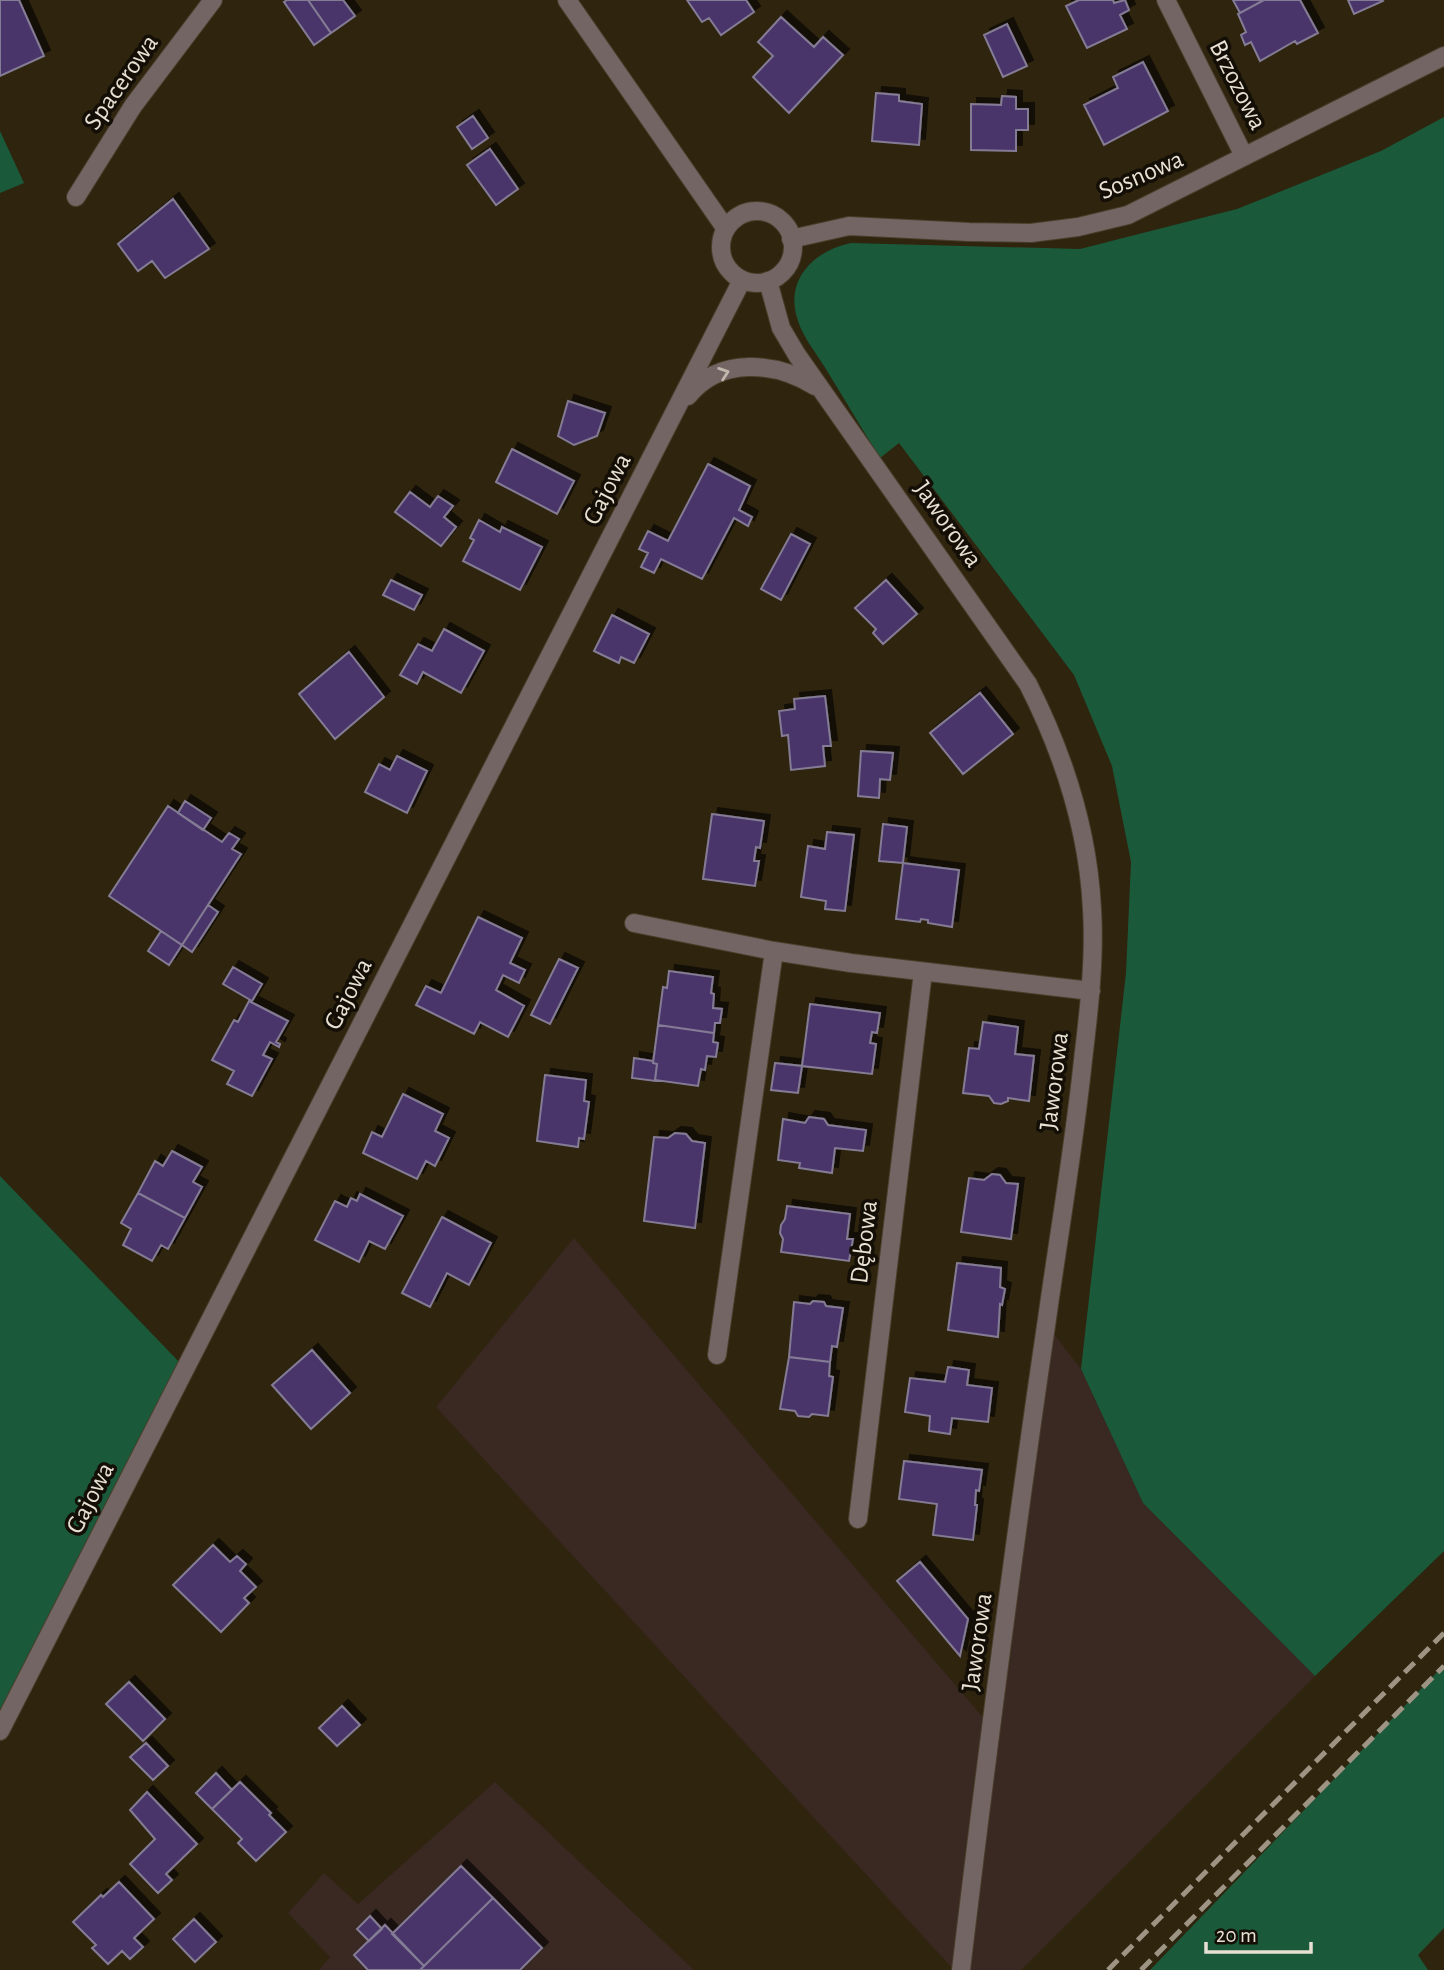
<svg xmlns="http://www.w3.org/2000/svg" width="1444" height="1970" font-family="'Alegreya Sans',sans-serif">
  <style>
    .industrial { fill: #3a2822 }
    .green { fill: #1a5a3a }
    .building { fill: #4a366a; stroke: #847c95; stroke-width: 2; filter: url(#shadow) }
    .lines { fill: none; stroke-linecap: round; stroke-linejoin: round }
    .street-casing { stroke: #493e2a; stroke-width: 20 }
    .street { stroke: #726564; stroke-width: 18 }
    .rail { stroke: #9d9483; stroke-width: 5; stroke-dasharray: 14 7; stroke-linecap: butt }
    .oneway { stroke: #bfb6ac }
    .labels { text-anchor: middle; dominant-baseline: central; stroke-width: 7; stroke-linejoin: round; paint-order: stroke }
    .street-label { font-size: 26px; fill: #e8e1d3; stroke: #130e06 }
  </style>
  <defs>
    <filter id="shadow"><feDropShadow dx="6" dy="-6" stdDeviation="0" flood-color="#0009"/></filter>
  </defs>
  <rect width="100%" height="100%" fill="#2f240e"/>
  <path class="industrial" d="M574 1238 992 1728 1046 1324 1081 1369 1143 1503 1315 1676 1021 1970H954L436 1407Z
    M495 1782 694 1970H319L330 1957 288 1913 324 1873 358 1904Z"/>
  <path class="green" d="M1444 117V1551L1315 1676 1143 1503 1081 1369 1126 973 1131 862 1112 766 1074 675 899 443 880 458C861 427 843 397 824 366 814 350 800 333 796 314 787 276 817 250 851 243L1080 249 1237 209 1381 151Z
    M0 131 24 183 0 193Z
    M0 1176 183 1366 0 1717Z
    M1444 1665V1928L1418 1955 1428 1970H1150Z"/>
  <path class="building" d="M0 0H19L44 56 0 76Z
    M287 0H308L331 33 314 45 284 2Z
    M308 0H343L355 16 331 33Z
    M687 0H746L754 12 721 35 709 18 702 22Z
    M1079 0H1113L1114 3 1125 0 1129 10 1120 15 1127 29 1087 48 1066 6Z
    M1233 0H1264L1240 13Z
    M1264 0H1300L1318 33 1297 44 1295 41 1260 61 1251 42 1245 45 1241 35 1246 32 1238 14Z
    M1348 0H1382L1383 1 1354 14Z
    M781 17 814 47 823 37 843 55 789 113 753 77 773 56 758 42Z
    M1007 24 1027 66 1003 77 984 35Z
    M1143 62 1168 111 1104 145 1084 105 1118 88 1113 77Z
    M876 93 899 95V101L922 104 919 145 872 141Z
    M1002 96 1016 97V109H1028V130H1016V151L971 150V104L1001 105Z
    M473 116 488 138 472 149 457 127Z
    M490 149 518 189 496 205 467 165Z
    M173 199 209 249 165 278 152 261 138 271 118 244Z
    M568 401 605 413 597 436 574 445 558 436Z
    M512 449 574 481 557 514 496 482Z
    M708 464 750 486 739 510 752 517 748 526 734 518 702 579 661 559 654 573 641 567 648 553 639 549 648 531 668 541Z
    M410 492 430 507 438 496 453 506 444 517 456 527 441 546 395 512Z
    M479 520 500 532 502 527 542 547 520 590 463 561 474 540 470 538Z
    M791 534 810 544 781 600 761 589Z
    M391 580 422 595 414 610 383 595Z
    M886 580 917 614 883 644 873 633 876 629 855 608Z
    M612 615 649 634 634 663 621 657 619 663 594 651Z
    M444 629 484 651 461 693 423 672 417 684 400 675 418 644 432 651Z
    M349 652 384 697 335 739 299 694Z
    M980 693 1013 734 963 774 930 733Z
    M825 696 831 746H823L825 766 791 770 788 735 782 736 779 711 795 709 794 699Z
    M861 751 893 753 890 780 880 779 879 798 858 796Z
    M397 756 427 771 407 813 365 792 379 764 390 770Z
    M185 801 211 818 203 830 178 813Z
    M168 806 222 842 229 833 239 839 232 849 241 854 182 945 109 896Z
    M712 814 764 821 760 848 756 847 754 861H759L755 886 703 879Z
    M883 824 907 827 903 863 879 861Z
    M827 832 854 835 845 911 825 909 826 901 801 897 808 846 825 849Z
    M903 863 959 870 952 927 928 923V920L921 919 920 922 896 919Z
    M208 905 218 912 192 952 182 945Z
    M478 917 522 938 510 963 525 970 519 983 503 975 496 990 524 1006 508 1037 480 1022 474 1034 416 1005 426 986 441 993Z
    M161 931 182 945 169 965 148 951Z
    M559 959 578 968 550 1024 531 1015Z
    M233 967 262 984 252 1001 223 984Z
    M669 971 713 977 711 993 714 994 713 1008 722 1009 720 1023H715L714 1033 658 1025 663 987 667 988Z
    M249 1001 288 1021 276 1042 280 1044 279 1047 270 1042 263 1055 272 1059 252 1096 227 1084 234 1071 212 1060 234 1020 238 1022Z
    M810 1004 880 1013 877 1033 872 1032 870 1043 876 1044 872 1074 802 1066Z
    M983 1022 1018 1027 1015 1054 1034 1056 1029 1101 1008 1098V1101L1001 1104 994 1103 989 1096 963 1093 969 1048 979 1049Z
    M658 1025 714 1033 713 1042 718 1043 716 1057 707 1056 705 1070 701 1069 698 1086 655 1080 657 1064 653 1063Z
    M634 1058 653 1061V1063L657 1064 655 1081 632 1078Z
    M775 1063 802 1066 798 1093 771 1090Z
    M545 1075 586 1080 584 1101 589 1102 584 1139 579 1138 578 1147 537 1141Z
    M403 1094 443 1114 435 1131 449 1138 435 1166 426 1161 417 1179 363 1153 372 1132 382 1137Z
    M809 1117 824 1119 828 1125 866 1130 863 1151 835 1148 832 1173 799 1168 800 1163 778 1160 783 1119 805 1123Z
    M675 1133 686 1134 692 1141 705 1143 695 1228 644 1221 654 1137 668 1138Z
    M172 1151 202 1167 193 1182 202 1187 185 1218 138 1193 155 1161 163 1166Z
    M992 1174 1000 1175 1006 1183 1018 1184 1011 1239 961 1232 969 1178 984 1180Z
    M138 1193 185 1218 168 1249 161 1245 152 1261 123 1245 131 1229 121 1223Z
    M360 1194 403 1216 385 1249 369 1241 359 1262 315 1240 335 1201 347 1207 351 1198 357 1201Z
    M787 1206 850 1214 847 1239H853L849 1261 781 1252 783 1239 780 1233 781 1225 785 1219Z
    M442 1217 491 1243 469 1285 447 1273 430 1307 402 1293Z
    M957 1263 1001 1268 1000 1287 1005 1289 1002 1305 1000 1304 998 1337 948 1330Z
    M813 1301 824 1302 826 1306 843 1308 837 1347 832 1346 830 1362 789 1357 794 1302 810 1304Z
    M312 1350 350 1393 311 1429 272 1385Z
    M789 1357 830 1362 829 1376 833 1377 828 1416 812 1414 809 1417 798 1416 795 1411 780 1409Z
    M948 1367 969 1370 967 1385 992 1388 988 1422 952 1418 950 1434 929 1431 930 1416 905 1412 910 1378 945 1382Z
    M904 1461 982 1470 979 1491 976 1490 975 1505H977L973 1540 933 1535 937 1504 899 1499Z
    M213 1545 230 1562 237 1556 246 1564 240 1571 256 1587 244 1598 249 1603 221 1632 173 1585Z
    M920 1562 968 1619 960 1656 897 1581Z
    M129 1682 165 1719 143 1741 106 1704Z
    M342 1706 360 1725 337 1746 319 1728Z
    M146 1743 168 1766 153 1780 130 1757Z
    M216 1773 232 1790 212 1809 196 1793Z
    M240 1782 271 1813 269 1815 286 1832 256 1861 238 1843 242 1839 212 1809Z
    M147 1792 197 1844 166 1874 172 1880 158 1893 130 1864 155 1839 130 1810Z
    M461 1866 493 1898 424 1966 392 1934Z
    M119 1882 154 1919 134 1938 143 1947 130 1959 122 1951 108 1964 92 1948 96 1945 73 1922 101 1895 103 1897Z
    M493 1898 542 1948 520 1970H420Z
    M370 1916 382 1929 369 1941 357 1929Z
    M194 1919 216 1942 195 1962 173 1939Z
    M385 1925 424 1966 420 1970H368L354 1955Z"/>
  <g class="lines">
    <g class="street-casing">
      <path id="street" d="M567 0 726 229
        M1166 0 1244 156
        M76 197 133 106 213 0
        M721 247a36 36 0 1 1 72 0a36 36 0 1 1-72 0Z
        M791 239 849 226 969 232 1031 233 1078 227 1128 215 1444 56
        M768 281 781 328 797 355 1028 684C1064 755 1088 829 1092 909 1095 959 1089 1010 1083 1060 1074 1147 1059 1233 1047 1319 1015 1536 987 1753 961 1970
        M688 396C720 356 776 362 815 386
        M634 923 774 951 851 963 1091 991
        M717 1355 774 951
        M858 1519 923 972
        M0 1731 742 280"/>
    </g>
    <use href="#street" class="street"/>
    <path class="rail" d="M1108 1970 1444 1633
      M1141 1970 1444 1666"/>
  </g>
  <defs><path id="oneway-chevron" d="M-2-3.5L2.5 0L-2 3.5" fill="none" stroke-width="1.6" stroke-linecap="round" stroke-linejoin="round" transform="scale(1.75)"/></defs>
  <use class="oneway" href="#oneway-chevron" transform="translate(724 373) rotate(-19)"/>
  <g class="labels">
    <g class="street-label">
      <text transform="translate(121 82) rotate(-55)">Spacerowa</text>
      <text transform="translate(1238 85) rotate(63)">Brzozowa</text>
      <text transform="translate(1141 175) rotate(-23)">Sosnowa</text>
      <text transform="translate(607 489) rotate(-63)">Gajowa</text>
      <text transform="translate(948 524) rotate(55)">Jaworowa</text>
      <text transform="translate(348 994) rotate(-63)">Gajowa</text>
      <text transform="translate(1054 1081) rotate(-83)">Jaworowa</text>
      <text transform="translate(864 1242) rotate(-83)">Dębowa</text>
      <text transform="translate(90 1498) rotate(-63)">Gajowa</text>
      <text transform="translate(977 1642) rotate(-82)">Jaworowa</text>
    </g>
  </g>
  <path d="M1206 1942v10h105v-10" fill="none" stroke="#e8e1d3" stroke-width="3.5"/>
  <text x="1216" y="1942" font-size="21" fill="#e8e1d3" stroke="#130e06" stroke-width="5" paint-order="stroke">20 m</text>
</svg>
